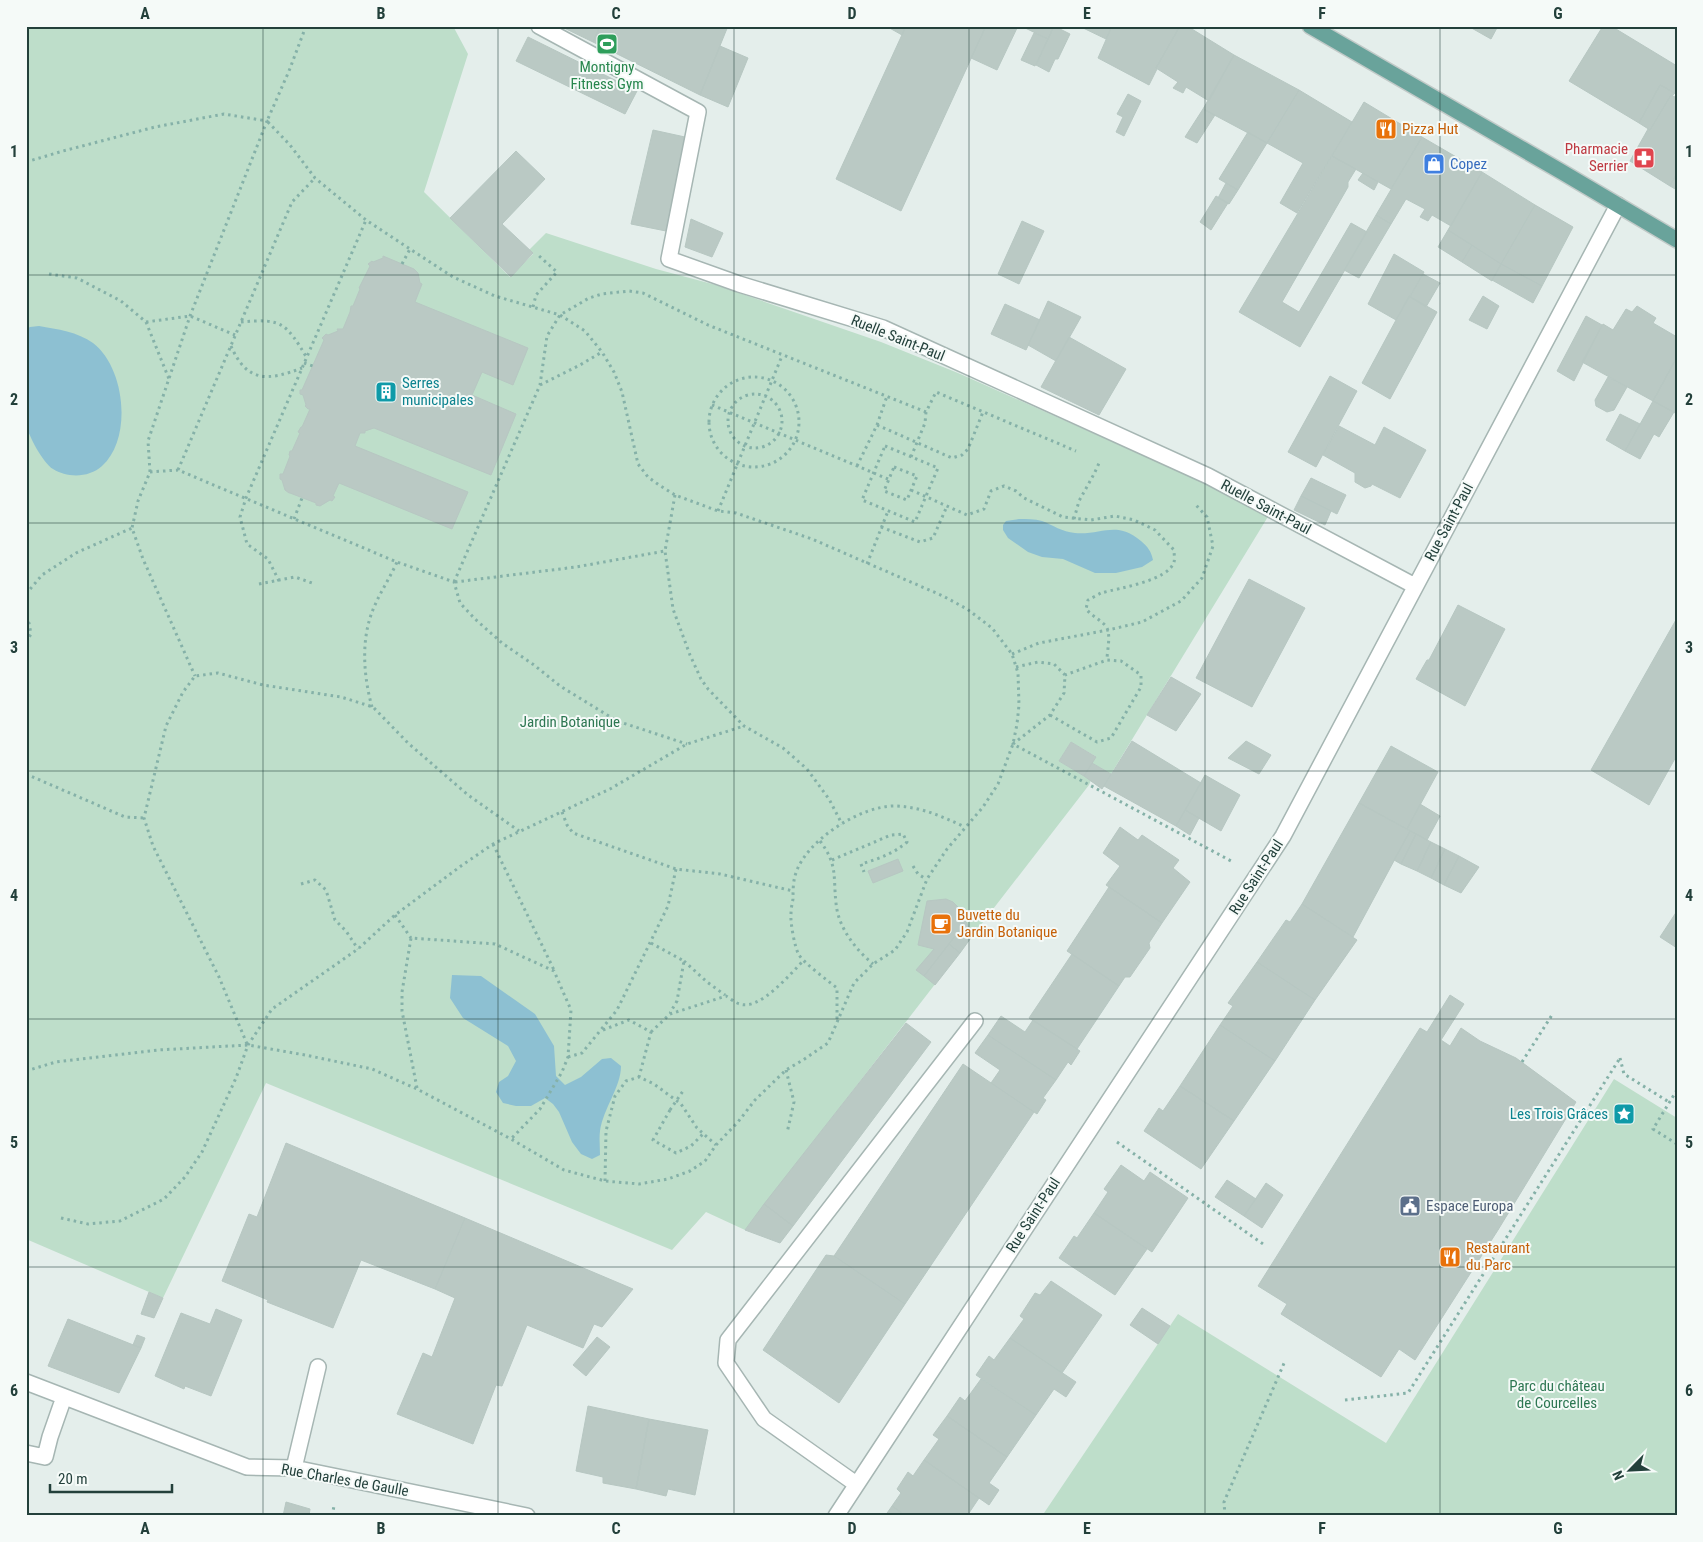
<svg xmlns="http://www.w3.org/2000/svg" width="1703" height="1542" font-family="'Roboto Condensed',sans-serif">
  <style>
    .green { fill: #bedeca }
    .water { fill: #8dc0d2 }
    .building { fill: #bac9c4; stroke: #b7c7c2 }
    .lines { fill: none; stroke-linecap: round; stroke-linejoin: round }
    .minor-casing { stroke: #a6b6b3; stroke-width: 18 }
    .major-casing { stroke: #c1cac8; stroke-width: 18 }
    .path { stroke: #85b1a8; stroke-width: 3; stroke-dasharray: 2.5 4; stroke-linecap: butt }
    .minor { stroke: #fff; stroke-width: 15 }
    .major { stroke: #69a39b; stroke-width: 15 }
    .path-bridge { stroke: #85b1a8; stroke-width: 3; stroke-dasharray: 2.5 4; stroke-linecap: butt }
    .grid { fill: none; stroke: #23403b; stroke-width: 1; stroke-opacity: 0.55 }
    .labels { text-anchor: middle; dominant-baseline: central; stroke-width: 4; stroke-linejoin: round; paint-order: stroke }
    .leisure-label { font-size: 15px; fill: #27864d; stroke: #f5faf8 }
    .food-label { font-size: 15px; fill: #c56008; stroke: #f5faf8; text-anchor: start }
    .health-label { font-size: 15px; fill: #be3a42; stroke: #f5faf8; text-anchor: end }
    .shop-label { font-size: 15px; fill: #366cbe; stroke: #f5faf8; text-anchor: start }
    .street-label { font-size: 15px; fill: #23403b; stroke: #f5faf8 }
    .culture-label { font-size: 15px; fill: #0d838f; stroke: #f5faf8; text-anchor: start }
    .park-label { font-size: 15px; fill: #2d7752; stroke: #f5faf8 }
    .service-label { font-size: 15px; fill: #4e5e75; stroke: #f5faf8; text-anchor: start }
    .neatline { fill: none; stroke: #23403b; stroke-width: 2 }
    .grid-label { font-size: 16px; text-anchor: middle; font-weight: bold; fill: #23403b }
  </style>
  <rect width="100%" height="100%" fill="#e4eeeb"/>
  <path class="green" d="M26 26H453L468 54 424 192 510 277 533 254 529 250 546 233 656 269 716 285 881 342 958 373 1216 488 1269 515 1111 774 1092 763 1095 756 1071 742 1059 761 1091 780 1089 785 745 1230 706 1212 672 1250 266 1083 163 1298 26 1239Z
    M1614 1079 1677 1118V1516H1042L1178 1314 1386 1443Z"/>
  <path class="water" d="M39 326C57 329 78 332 93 343 125 367 133 438 102 466 89 478 67 478 53 469 43 463 28 435 26 424 25 414 26 403 26 394 26 372 26 351 26 329L30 327Z
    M1019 519C1026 519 1035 519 1042 521 1053 525 1062 532 1075 533 1103 535 1116 520 1141 541 1148 547 1151 551 1153 560L1142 567 1116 573H1095L1063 559 1042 557 1028 552 1008 538 1003 530V525L1006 521Z
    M452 975 481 976 535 1014 554 1046 556 1076 565 1085 581 1077 602 1059 611 1058 621 1066C621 1087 603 1109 600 1131 599 1139 600 1147 600 1155L592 1159 581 1154 572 1142 559 1112 553 1104 545 1098 531 1106H516L503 1103 496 1092 499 1082 508 1076 516 1061 508 1046 463 1018 450 998Z"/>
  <path class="building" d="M560 26H600L593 42Z
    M600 26H728L700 95 593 42Z
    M886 26H906L902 35Z
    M906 26H986L901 211 836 179Z
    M986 26H1018L997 70 971 58Z
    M1021 26H1054L1048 39Z
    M1054 26H1061L1060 29 1070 34 1058 59H1055L1049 72 1036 65Z
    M1079 26H1112L1106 39Z
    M1112 26H1180L1156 68 1157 69 1149 85 1098 58Z
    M1180 26H1187L1234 55 1209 101 1186 87 1183 93 1173 88 1178 82 1156 68Z
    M1468 26H1498L1491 39Z
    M1603 26H1611L1677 66V89L1675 93 1660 85 1639 123 1569 81Z
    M1034 33 1048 39 1035 66 1021 60Z
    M528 37 637 91 625 114 516 61Z
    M720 46 748 58 728 107 700 95Z
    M1234 55 1299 90 1267 143 1203 109Z
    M1660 85 1675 93 1672 96 1671 95 1650 130 1639 123Z
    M1299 90 1352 122 1297 213 1280 203 1303 163 1267 143Z
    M1128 94 1141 101 1124 136 1116 132 1123 117 1117 114Z
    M1671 95 1677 98V173L1670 186 1630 161 1648 129 1650 130Z
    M1364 102 1422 137 1391 189 1332 156Z
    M1203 109 1215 115 1197 143 1185 137Z
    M653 130 685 137 686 139 666 231 631 224Z
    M1248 132 1267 143 1238 190 1219 179Z
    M1422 137 1482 172 1451 226 1432 215 1428 221 1420 217 1425 209 1406 199 1391 224 1376 215Z
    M516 151 545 179 502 224 533 253 511 277 450 218Z
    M1332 156 1356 169 1348 182V187L1282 302 1299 312 1351 223 1367 232 1300 347 1239 312Z
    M1482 172 1535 205 1501 264 1448 230Z
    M1363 173 1378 182 1374 190 1358 180Z
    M1677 173V190L1670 186Z
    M1226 183 1238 190 1229 204 1218 198Z
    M1216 196 1228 203 1211 230 1200 222Z
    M1535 205 1573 227 1542 286 1501 264Z
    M1376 215 1391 224 1359 278 1344 270Z
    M691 219 723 233 712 257 685 247Z
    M1022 221 1044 231 1019 284 998 274Z
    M1448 230 1472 245 1462 262 1438 247Z
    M1472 245 1501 264 1492 281 1462 262Z
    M1394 254 1424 272 1396 320 1368 304Z
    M383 256 414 269 418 273 420 283 422 284 415 302 528 348 513 385 482 372 472 395 516 414 491 475 374 428 365 431V433H360L355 446 468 492 452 529 339 483 333 496 335 497 332 501 330 500 320 506 316 505V503L290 493H289L285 490 282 480 280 479V474H283L290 456 289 455 290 451H292L300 433 298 432 301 427H302L310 409H308L305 406 306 405 303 395 300 394V390H302L324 340 322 338 326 334 328 335 338 331 337 329H343L350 312 351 306H353L360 289 359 288 370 266 368 264 372 261 373 262 383 258Z
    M1501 264 1542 286 1533 303 1492 280Z
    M1423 274 1440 283 1426 307 1410 297Z
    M1409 296 1437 312 1390 399 1362 383Z
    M1483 296 1499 306 1487 329 1469 320Z
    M1048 301 1081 317 1056 361 1028 345Z
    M1005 304 1040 320 1026 350 991 334Z
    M1637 306 1656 318 1653 323 1677 337V357L1653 401 1582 362 1603 324 1613 330 1626 309 1632 312Z
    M1586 316 1602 325 1574 381 1557 371Z
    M1069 337 1126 369 1099 415 1041 387Z
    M1677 357V414L1653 401Z
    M1330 376 1357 391 1316 467 1288 452Z
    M1608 377 1627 387 1614 410 1607 412 1596 406 1595 400Z
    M1653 401 1674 412 1659 437 1654 434 1640 459 1625 451Z
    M1620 414 1640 424 1625 451 1606 440Z
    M1339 426 1375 445 1384 427 1426 450 1400 498 1372 484 1371 486 1365 488 1355 482V473L1323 455Z
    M1311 478 1346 495 1337 514 1301 496Z
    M1301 496 1331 511 1325 525 1294 510Z
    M1249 579 1305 608 1252 707 1196 678Z
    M1458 605 1505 629 1465 706 1416 679 1427 660H1429Z
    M1677 618V755L1649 805 1591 770Z
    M1171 677 1201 694 1176 731 1147 715Z
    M1132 741 1201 783 1176 826 1104 786Z
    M1246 741 1271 755 1259 774 1228 758Z
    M1071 742 1096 757 1084 776 1059 761Z
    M1391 746 1438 772 1407 829 1359 803Z
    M1092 763 1111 774 1102 789 1084 776Z
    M1205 775 1240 795 1221 831 1185 810Z
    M1359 803 1410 831 1353 937 1302 904Z
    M1420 804 1440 816 1427 840 1407 829Z
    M1185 810 1199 818 1190 835 1176 826Z
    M1120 827 1138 840 1142 835 1179 860 1173 868 1190 882 1162 923 1106 885 1120 866 1103 853Z
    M1410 831 1416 834 1401 864 1394 860Z
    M1416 834 1431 842 1417 871 1401 864Z
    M1431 842 1445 849 1431 878 1417 871Z
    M1445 849 1459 856 1444 885 1431 878Z
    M1459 856 1479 867 1461 893 1444 885Z
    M898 859 903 871 873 883 868 871Z
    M1109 887 1162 923 1149 943 1150 948 1130 977H1125L1119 986 1067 951Z
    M946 899 953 902 959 908 973 935 962 927 924 976 916 970 934 949 918 945 927 901Z
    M1302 904 1357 940 1315 1000 1257 962 1286 920 1290 922Z
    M1677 911V948L1660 937Z
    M962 927 973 935 960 953 949 944Z
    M949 944 960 953 935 985 924 976Z
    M1072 954 1119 986 1077 1049 1029 1018Z
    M1257 962 1315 1000 1275 1061 1220 1025 1233 1006 1228 1003Z
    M1450 995 1464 1004 1441 1040 1450 1046 1461 1028 1480 1041 1516 1058 1576 1102 1498 1230 1415 1360 1399 1349 1381 1377 1281 1314 1287 1304 1258 1286 1420 1028 1427 1032Z
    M1001 1016 1025 1032 1033 1020 1080 1051 1071 1065 1068 1062 1056 1080 988 1035Z
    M906 1023 931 1042 793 1226 764 1204Z
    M1220 1025 1275 1061 1234 1121 1180 1086Z
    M988 1035 1056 1080 1043 1098 1046 1100 1037 1114 991 1083 1000 1070 975 1053Z
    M963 1064 1034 1112 905 1304 834 1256Z
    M1180 1086 1234 1121 1201 1169 1144 1131 1159 1108 1163 1111Z
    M286 1143 465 1218 435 1289 361 1260 333 1328 267 1302 268 1300 222 1281 249 1214 257 1217Z
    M1121 1165 1144 1181 1150 1172 1188 1198 1152 1252 1094 1213 1108 1192 1104 1189Z
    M1227 1180 1256 1199 1244 1216 1215 1197Z
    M1266 1183 1283 1195 1262 1228 1244 1216Z
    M764 1204 793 1226 780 1243 745 1230Z
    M1094 1213 1147 1249 1115 1295 1059 1258 1074 1236 1077 1238Z
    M465 1218 633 1289 602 1327 594 1324 583 1348 527 1325 502 1386 496 1385 473 1444 397 1414 423 1353 432 1357 455 1298 435 1289Z
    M826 1255 834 1256 905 1304 839 1403 763 1350Z
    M1051 1281 1102 1315 1062 1373 1010 1338 1024 1319 1020 1316 1035 1293 1040 1295Z
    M149 1292 163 1298 154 1318 141 1314Z
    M1142 1308 1170 1326 1158 1344 1130 1325Z
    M216 1309 242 1320 211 1396 185 1386 184 1389 155 1376 181 1313 210 1324Z
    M68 1319 141 1348 119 1393 48 1366Z
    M137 1335 145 1338 141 1348 133 1345Z
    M597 1337 610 1347 586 1376 573 1365Z
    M1010 1338 1076 1382 1066 1397 1054 1389 1036 1415 976 1375 989 1356 994 1360Z
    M981 1379 1036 1415 1007 1457 947 1416 960 1397 965 1401Z
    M588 1406 649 1419 636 1489 603 1483V1477L576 1471Z
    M947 1416 1007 1457 989 1483 999 1490 989 1505 924 1460 939 1439 933 1435Z
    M649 1419 708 1430 695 1495 668 1489 666 1496 636 1489Z
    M924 1460 979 1498 967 1516H906L892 1506 901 1493 897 1489 908 1472 913 1476Z
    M286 1502 310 1509 309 1516H283Z
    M892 1506 906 1516H885Z"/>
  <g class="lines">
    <g class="minor-casing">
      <path id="minor" d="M539 26 698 112 669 259 739 284 883 328 1208 476 1415 586
        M26 1382 247 1467 294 1468 527 1516
        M26 1453 45 1457 50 1437 64 1397
        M294 1468 318 1367
        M856 1484 764 1419 726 1363 728 1340 975 1021
        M836 1516 1283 836 1618 205"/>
    </g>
    <g class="major-casing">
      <path id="major" d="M1310 26 1562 172 1677 240"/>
    </g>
    <path class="path" d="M26 162 63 151 155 127 224 114 267 121 190 316 148 441 150 472 138 501 132 528 143 559 195 676
      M402 264 410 249
      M49 274 77 278 121 301 146 322 169 379
      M533 307 536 295 557 272 538 255
      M146 322 190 316 235 335
      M241 322C282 318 286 323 307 358
      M231 346C247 383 268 381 302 368
      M304 363 313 366
      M709 422a45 45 0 1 1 90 0a45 45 0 1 1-90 0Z
      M540 385 580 365 602 352
      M728 421a27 27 0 1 1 54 0a27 27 0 1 1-54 0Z
      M712 405 888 479
      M877 425 952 458 962 455 968 449 983 412
      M885 446 938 468 915 522 862 500Z
      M911 457 925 423 926 412
      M857 466 877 425 887 396
      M894 467 917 476 907 500 884 491Z
      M178 470 292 202 315 178
      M150 472 178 470 397 562 454 582 460 603 475 619 502 643 534 665 560 686 617 721 687 744
      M911 490 967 515 984 509 991 491 1004 486 1016 491 1024 498 1063 517 1091 520 1115 516 1134 520 1155 530 1174 550C1174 554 1175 559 1174 562 1168 581 1119 588 1101 593 1097 595 1092 598 1088 600L1086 609C1092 616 1099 619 1105 625 1112 632 1107 650 1107 660
      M675 495 665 551 673 609 690 655 701 679 708 689 744 726 783 748 807 769 829 799 842 824
      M718 511 782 356
      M294 519 302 498
      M1074 519 1079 501 1094 474 1100 461
      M881 527 920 542 933 538 947 506
      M867 564 888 511
      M279 581 268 559 247 544 240 517 246 498 366 220
      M454 582 540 385 547 336 560 315 589 298 602 294 629 291 643 293 708 325 926 412 936 392 1076 451
      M455 582 576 567 665 551
      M259 584 295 577 312 583
      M26 594 42 575 76 553 132 528
      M26 616 29 623 31 634 26 642
      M1012 654 1039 643 1108 630 1142 622 1181 601 1202 578 1213 546 1207 517 1195 504
      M1016 667 1038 662 1054 664 1065 675 1064 693 1050 715 1013 744 1233 862
      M372 707C364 678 361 644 371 615 377 597 389 580 397 562
      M1050 715 1097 742 1111 738 1141 687V675L1121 661 1107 660 1065 675
      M26 774 125 817 144 818
      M562 812 567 825 573 833 676 869 720 874 793 891
      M820 841C838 865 833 876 836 903 838 927 855 949 873 964
      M493 844 554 970
      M832 860 891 835 903 834 907 842C893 854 878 859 861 864L864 872
      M913 866 918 874 926 879
      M301 884 315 880 326 890 335 920 346 931 358 949
      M395 915 411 938
      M651 943 684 961 677 1001 670 1013
      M684 961 707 982 725 995
      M837 1019V988C827 980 805 964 799 955 795 949 790 922 791 914 791 909 792 904 793 899 793 892 793 883 795 876 804 841 861 805 896 806 922 807 943 817 965 827
      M603 1030 629 1020 651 1032 639 1077
      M651 1032 670 1014 726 996C730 998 735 1003 740 1004 760 1011 791 973 804 960
      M247 1044 219 977 153 846 144 818 166 726 183 692 195 676 218 673 263 685 341 697 373 707 408 743 468 795 519 831
      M568 1057 582 1053 617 1010 668 906 676 869
      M1620 1058 1624 1074 1669 1102
      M1522 1062 1552 1015
      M786 1070 794 1102 787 1133
      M26 1071 56 1062 158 1050 248 1045 305 1055 372 1069 417 1089 511 1139 564 1170 605 1181 639 1184 668 1179 690 1171 705 1161 716 1145 738 1122 755 1100 786 1070 803 1060 828 1043 854 983 873 964 895 950 907 932 927 879 947 849 983 807 998 784 1013 744 1017 724 1019 705 1018 673 1012 654 992 628 967 609 943 596 812 539 736 513 718 511 675 495 659 485 648 477 638 464 622 392 614 372 602 352 585 331 560 315 495 296 453 277 410 249 366 220 315 178 290 145 267 121 289 71 306 26
      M417 1088 402 1011V992L411 938 495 944 554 971 571 1010 568 1057 562 1072 540 1109 511 1139
      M1677 1090 1653 1129 1677 1144
      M670 1110 653 1140 676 1153 691 1146 703 1134
      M1117 1142 1266 1246
      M605 1181 606 1131 615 1096 626 1081 639 1077 654 1084 681 1104 697 1128 716 1145
      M61 1218 88 1224 120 1221 164 1199 185 1177 202 1152 236 1078 248 1045 272 1009 358 949 395 915 461 866 493 844 610 789 687 744 744 726
      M1345 1400 1408 1393 1620 1058
      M332 1516 334 1506
      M1225 1516 1224 1502 1285 1361"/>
    <use href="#minor" class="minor"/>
    <use href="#major" class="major"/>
    <path class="path-bridge" d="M670 1110 683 1091"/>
  </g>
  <path class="grid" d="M263 26V1516M498 26V1516M734 26V1516M969 26V1516M1205 26V1516M1440 26V1516M26 275H1677M26 523H1677M26 771H1677M26 1019H1677M26 1267H1677"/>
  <defs>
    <g id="stadium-square" transform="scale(1.125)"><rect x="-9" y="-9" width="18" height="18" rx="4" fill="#2e9e5b" stroke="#f5faf8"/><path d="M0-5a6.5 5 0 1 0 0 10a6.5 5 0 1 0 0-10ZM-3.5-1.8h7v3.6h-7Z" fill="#fff"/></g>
    <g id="restaurant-square" transform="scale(1.125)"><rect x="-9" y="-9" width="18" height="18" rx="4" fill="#e8710a" stroke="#f5faf8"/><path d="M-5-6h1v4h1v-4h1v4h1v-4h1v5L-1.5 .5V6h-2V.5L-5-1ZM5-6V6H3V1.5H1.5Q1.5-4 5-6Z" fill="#fff"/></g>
    <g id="pharmacy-square" transform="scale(1.125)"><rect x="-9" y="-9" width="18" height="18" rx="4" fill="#e0444e" stroke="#f5faf8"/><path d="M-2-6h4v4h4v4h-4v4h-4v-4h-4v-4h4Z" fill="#fff"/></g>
    <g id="shop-square" transform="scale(1.125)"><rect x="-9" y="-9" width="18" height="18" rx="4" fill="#3f7fe0" stroke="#f5faf8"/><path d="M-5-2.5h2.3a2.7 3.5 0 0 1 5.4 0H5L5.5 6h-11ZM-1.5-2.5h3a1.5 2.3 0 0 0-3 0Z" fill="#fff"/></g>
    <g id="building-square" transform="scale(1.125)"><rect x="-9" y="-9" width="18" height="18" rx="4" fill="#0f9aa8" stroke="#f5faf8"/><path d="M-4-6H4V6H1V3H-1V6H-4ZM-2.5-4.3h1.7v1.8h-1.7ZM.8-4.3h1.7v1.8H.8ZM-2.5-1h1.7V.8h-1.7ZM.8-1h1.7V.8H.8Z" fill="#fff"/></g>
    <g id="cafe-square" transform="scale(1.125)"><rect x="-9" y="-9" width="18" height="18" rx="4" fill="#e8710a" stroke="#f5faf8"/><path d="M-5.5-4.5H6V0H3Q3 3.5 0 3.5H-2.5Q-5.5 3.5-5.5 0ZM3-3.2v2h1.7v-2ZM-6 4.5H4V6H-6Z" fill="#fff"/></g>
    <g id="sight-square" transform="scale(1.125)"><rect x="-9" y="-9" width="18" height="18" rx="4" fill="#0f9aa8" stroke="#f5faf8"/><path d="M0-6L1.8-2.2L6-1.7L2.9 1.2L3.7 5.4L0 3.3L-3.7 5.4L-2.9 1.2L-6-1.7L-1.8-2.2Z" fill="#fff"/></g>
    <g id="civic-square" transform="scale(1.125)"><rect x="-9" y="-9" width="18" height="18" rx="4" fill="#5c6f8a" stroke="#f5faf8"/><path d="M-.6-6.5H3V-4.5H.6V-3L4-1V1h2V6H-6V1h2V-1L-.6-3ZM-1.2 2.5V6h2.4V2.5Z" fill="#fff"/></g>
  </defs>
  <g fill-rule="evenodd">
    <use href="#stadium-square" x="607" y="44"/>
    <use href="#restaurant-square" x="1386" y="129"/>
    <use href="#pharmacy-square" x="1644" y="158"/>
    <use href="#shop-square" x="1434" y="164"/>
    <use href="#building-square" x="386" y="392"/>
    <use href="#cafe-square" x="941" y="924"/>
    <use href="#sight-square" x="1624" y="1114"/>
    <use href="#civic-square" x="1410" y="1206"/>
    <use href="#restaurant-square" x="1450" y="1257"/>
  </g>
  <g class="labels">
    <g class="leisure-label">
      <text x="607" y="67">Montigny<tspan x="607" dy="17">Fitness Gym</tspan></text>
    </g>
    <g class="food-label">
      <text x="1402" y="129">Pizza Hut</text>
      <text x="957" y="915">Buvette du<tspan x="957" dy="17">Jardin Botanique</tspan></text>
      <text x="1466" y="1248">Restaurant<tspan x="1466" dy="17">du Parc</tspan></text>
    </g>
    <g class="health-label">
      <text x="1628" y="149">Pharmacie<tspan x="1628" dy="17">Serrier</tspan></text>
    </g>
    <g class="shop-label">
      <text x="1450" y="164">Copez</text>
    </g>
    <g class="street-label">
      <text transform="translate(898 338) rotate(22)">Ruelle Saint-Paul</text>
      <text transform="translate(1266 507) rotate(28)">Ruelle Saint-Paul</text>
      <text transform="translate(1449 522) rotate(-62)">Rue Saint-Paul</text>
      <text transform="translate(1256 877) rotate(-57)">Rue Saint-Paul</text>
      <text transform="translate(1033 1215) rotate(-57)">Rue Saint-Paul</text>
      <text transform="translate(345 1480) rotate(10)">Rue Charles de Gaulle</text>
    </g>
    <g class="culture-label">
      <text x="402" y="383">Serres<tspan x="402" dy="17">municipales</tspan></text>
      <text x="1608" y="1114" text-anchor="end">Les Trois Grâces</text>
    </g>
    <g class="park-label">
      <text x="570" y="722">Jardin Botanique</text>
      <text x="1557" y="1386">Parc du château<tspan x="1557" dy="17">de Courcelles</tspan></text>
    </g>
    <g class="service-label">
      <text x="1426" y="1206">Espace Europa</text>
    </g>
  </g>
  <rect width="1703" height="1542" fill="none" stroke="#f5faf8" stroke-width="55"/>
  <g transform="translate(1630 1470) rotate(246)" stroke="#f5faf8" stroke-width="4" paint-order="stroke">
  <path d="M0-4L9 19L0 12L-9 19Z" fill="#23403b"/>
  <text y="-8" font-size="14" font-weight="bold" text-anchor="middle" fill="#23403b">N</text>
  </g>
  <path d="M50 1484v8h122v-8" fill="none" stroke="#23403b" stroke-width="2.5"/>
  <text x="58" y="1484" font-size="15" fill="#23403b" stroke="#f5faf8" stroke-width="4" paint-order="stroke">20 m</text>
  <rect x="28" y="28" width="1648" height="1486" class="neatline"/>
  <g class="grid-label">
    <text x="145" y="19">A</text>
    <text x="381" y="19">B</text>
    <text x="616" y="19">C</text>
    <text x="852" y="19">D</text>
    <text x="1087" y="19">E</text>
    <text x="1322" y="19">F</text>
    <text x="1558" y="19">G</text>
    <text x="14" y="157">1</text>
    <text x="1689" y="157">1</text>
    <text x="14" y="405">2</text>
    <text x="1689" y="405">2</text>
    <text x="14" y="653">3</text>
    <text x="1689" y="653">3</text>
    <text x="14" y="901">4</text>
    <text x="1689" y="901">4</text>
    <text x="14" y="1148">5</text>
    <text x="1689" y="1148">5</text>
    <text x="14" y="1396">6</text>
    <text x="1689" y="1396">6</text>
    <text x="145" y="1534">A</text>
    <text x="381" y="1534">B</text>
    <text x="616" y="1534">C</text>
    <text x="852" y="1534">D</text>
    <text x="1087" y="1534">E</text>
    <text x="1322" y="1534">F</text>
    <text x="1558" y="1534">G</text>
  </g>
</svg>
